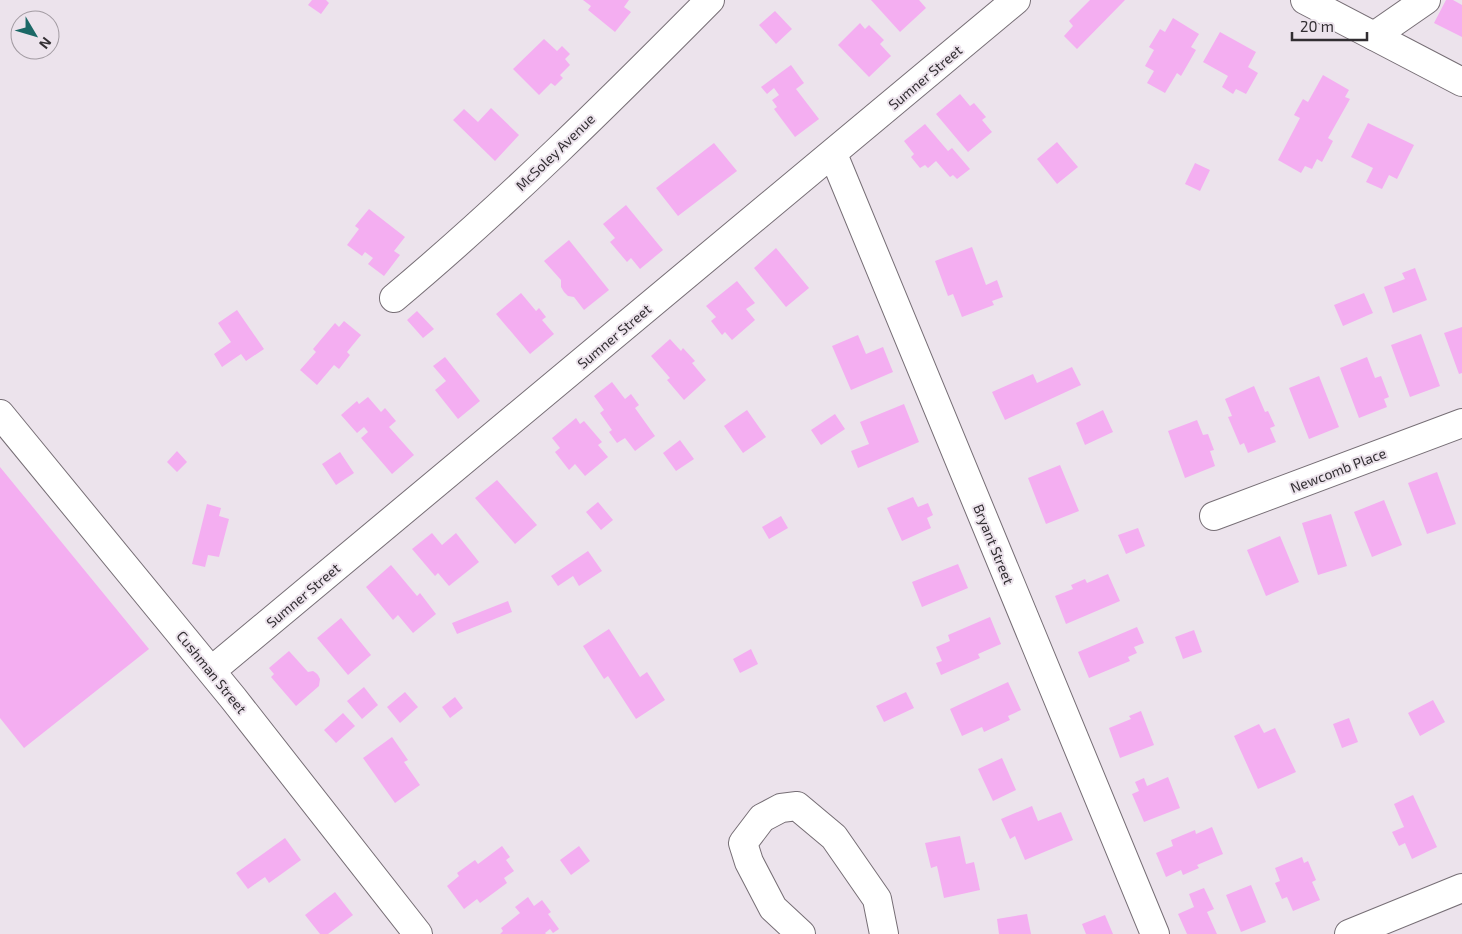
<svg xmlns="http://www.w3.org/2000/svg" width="1462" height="934" font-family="'Exo 2',sans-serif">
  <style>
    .building { fill: #f4aef1 }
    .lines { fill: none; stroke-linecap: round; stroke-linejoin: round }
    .minor-casing { stroke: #766e75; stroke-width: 30 }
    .major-casing { stroke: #766e75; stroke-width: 30 }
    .minor { stroke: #fff; stroke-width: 28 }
    .major { stroke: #fff; stroke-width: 28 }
    .labels { text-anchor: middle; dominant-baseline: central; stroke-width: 4; stroke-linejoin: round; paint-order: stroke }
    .street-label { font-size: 14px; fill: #322e32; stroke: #ece3ec }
  </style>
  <rect width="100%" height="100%" fill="#ece3ec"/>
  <path class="building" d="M312 0H326L329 3 321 14 308 5Z
    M583 0H629L624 7 631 12 615 32 588 10 591 6Z
    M871 0H919L926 8 900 32Z
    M1090 0H1125L1077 49 1064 36 1073 26 1069 21Z
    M1446 0H1453L1462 5V37L1434 23Z
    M775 11 792 29 776 44 759 25Z
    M1173 18 1199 34 1191 47 1196 50 1181 76 1177 73 1165 93 1147 83 1154 71 1145 66 1154 50 1149 47 1160 29 1165 32Z
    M860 23 865 29 869 25 884 40 880 44 891 56 869 77 838 45Z
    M1220 32 1256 52 1248 67 1258 73 1246 94 1236 89 1233 94 1222 87 1228 76 1203 62Z
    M544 39 557 51 562 46 570 54 565 59 570 65 560 75 563 78 555 86 551 83 539 95 513 69Z
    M791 65 804 83 796 89 819 119 795 137 774 109 777 107 772 100 779 95 774 88 767 94 761 87Z
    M1323 75 1349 90 1345 97 1350 99 1328 138 1333 141 1322 162 1317 159 1312 169 1305 166 1301 173 1278 160 1300 118 1294 115 1303 99 1308 102Z
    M960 94 970 106 974 103 986 117 982 120 992 132 968 152 936 114Z
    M491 108 519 135 495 161 453 120 464 109 478 122Z
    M1368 123 1414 145 1397 179 1389 175 1382 189 1366 182 1373 168 1351 157Z
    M925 124 948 151 952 148 970 169 957 179 953 175 950 177 936 161 928 168 925 165 920 168 911 157 914 154 904 141Z
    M1057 142 1078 167 1057 184 1037 159Z
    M714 143 737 171 678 216 656 188Z
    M1195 163 1210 170 1200 191 1185 184Z
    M626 205 663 250 640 269 631 258 627 262 610 242 615 238 603 224Z
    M369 209 405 237 394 251 400 255 384 276 368 264 373 258 365 252 362 256 347 245 359 229 355 226Z
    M569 240 609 290 584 310 574 297 568 296 564 292 561 287V280L544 261Z
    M972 247 986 285 997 280 1003 297 992 301 994 305 962 317 953 294 948 296 935 261Z
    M776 248 809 288 786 307 754 268Z
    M1415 268 1427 300 1393 313 1384 287 1405 279 1402 273Z
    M737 281 755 303 746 309 755 320 732 340 725 332 722 335 711 321 716 317 706 306Z
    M521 293 536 311 539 308 546 317 542 320 554 334 530 354 496 314Z
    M1364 293 1373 313 1343 326 1334 305Z
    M237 310 264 349 246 361 241 354 222 367 214 354 231 342 218 323Z
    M417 311 434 329 423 338 407 320Z
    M344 321 361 335 347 352 350 355 339 369 334 365 317 385 300 370 316 352 313 349 335 323 339 327Z
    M1462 327V373L1459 374 1444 333Z
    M1421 334 1440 386 1410 397 1391 345Z
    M858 335 866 354 883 347 893 372 851 390 832 346Z
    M670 339 681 351 683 348 695 361 692 363 706 380 684 400 667 380 670 378 651 356Z
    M445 357 480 401 458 419 435 390 446 381 433 366Z
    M1367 357 1375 378 1381 376 1389 397 1384 399 1387 407 1359 418 1340 368Z
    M1072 367 1081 385 1005 420 992 392 1033 374 1037 383Z
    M1319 376 1339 427 1309 439 1289 388Z
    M612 382 625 399 631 394 639 405 635 408 655 436 635 451 625 438 617 443 609 432 612 430 600 413 604 410 594 396Z
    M1254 386 1265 412 1268 411 1275 426 1270 428 1276 442 1248 453 1244 443 1240 445 1228 417 1232 416 1225 399Z
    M368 397 381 412 385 408 396 421 389 427 414 455 392 474 361 438 368 432 364 427 357 433 341 415 357 401 359 404Z
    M904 404 919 442 858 468 851 451 869 444 860 422Z
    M747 410 766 437 743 453 724 426Z
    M1103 410 1113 432 1085 445 1076 423Z
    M835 414 845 429 821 445 811 430Z
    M576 418 580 424 584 421 602 442 598 445 608 457 585 476 575 464 569 470 555 452 560 448 552 438Z
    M1197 420 1203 435 1208 434 1214 450 1210 451 1215 466 1185 478 1168 431Z
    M680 440 694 459 676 471 663 453Z
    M177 451 187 462 177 472 167 462Z
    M340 452 354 473 336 485 322 464Z
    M1060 465 1079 511 1046 524 1028 478Z
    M0 467 149 649 24 748 0 718Z
    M1437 472 1456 524 1427 534 1408 483Z
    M497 480 537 525 515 544 475 498Z
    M913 497 918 507 928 503 933 515 927 518 931 528 902 541 887 508Z
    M1384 500 1402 545 1372 557 1354 512Z
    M598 502 613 520 601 530 586 512Z
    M207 504 221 508 219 516 229 519 219 557 208 555 205 567 192 564Z
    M1331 514 1347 566 1318 575 1302 523Z
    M781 516 788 528 769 539 762 527Z
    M1138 528 1145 546 1126 554 1118 535Z
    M432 533 442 545 456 533 479 562 449 586 438 573 435 576 412 549Z
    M1280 536 1299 582 1266 596 1247 550Z
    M588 551 602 571 579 586 573 576 558 586 551 576Z
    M958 564 968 588 922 607 912 582Z
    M391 565 417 596 420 593 436 614 413 633 398 615 393 620 366 587Z
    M1108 574 1120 601 1066 624 1055 596 1073 589 1071 585 1085 579 1087 583Z
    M508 601 512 612 457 634 452 623Z
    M990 617 1001 644 978 654 980 658 941 675 936 663 942 661 936 647 950 641 948 635Z
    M341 618 371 655 348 675 317 638Z
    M1137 627 1144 643 1134 647 1137 653 1128 657 1130 661 1089 678 1078 652Z
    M609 629 640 677 647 672 665 700 636 719 608 676 604 679 583 646Z
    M1194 630 1202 652 1183 659 1175 637Z
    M751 649 758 664 740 673 733 659Z
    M289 651 308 672 313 671 316 673 318 675 320 679 319 686 296 706 271 677 274 674 269 668Z
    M1008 682 1021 710 1008 716 1010 720 984 732 982 727 962 736 950 709Z
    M364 687 378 705 362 719 347 701Z
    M405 692 418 707 400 723 387 707Z
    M906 692 914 708 884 722 876 706Z
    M455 697 463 708 450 718 442 707Z
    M1433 700 1445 722 1420 736 1408 713Z
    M1141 711 1154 745 1120 758 1109 728 1131 719 1129 716Z
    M343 713 355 726 336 743 324 730Z
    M1349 718 1358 742 1342 748 1333 724Z
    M1259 724 1264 733 1275 728 1296 772 1258 789 1234 736Z
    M392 737 408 760 404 762 420 785 395 803 363 758Z
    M1002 758 1016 790 993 801 978 769Z
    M1168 777 1180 808 1144 822 1132 794 1139 791 1135 782 1144 778 1147 786Z
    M1413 795 1437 847 1412 859 1405 843 1399 846 1392 832 1404 827 1394 804Z
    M1032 806 1038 821 1061 812 1073 840 1025 860 1015 836 1010 839 1001 819Z
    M1212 827 1223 854 1197 865 1199 868 1183 875 1181 870 1166 877 1156 853 1173 846 1171 840 1195 830 1196 834Z
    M960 836 966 864 974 862 980 890 944 898 937 866 931 868 925 843Z
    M285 838 301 860 269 883 265 877 248 889 236 873Z
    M502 846 510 857 506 860 514 871 504 878 507 883 480 903 477 899 464 909 447 886 459 876 457 873 475 860 478 864Z
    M579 846 590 861 571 875 560 860Z
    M1302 857 1304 863 1308 861 1316 880 1312 882 1320 900 1293 911 1287 897 1282 899 1275 883 1280 881 1275 868Z
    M1251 885 1266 922 1241 932 1226 895Z
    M1204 888 1214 909 1207 912 1217 934H1187L1178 914 1194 907 1189 894Z
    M335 892 353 915 328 934H320L305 915Z
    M528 897 534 906 542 900 551 912 548 914 559 929 553 933 550 929 545 933 546 934H500L503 931 501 928 520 913 515 907Z
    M1027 914 1031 934H999L997 919Z
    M1105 915 1113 934H1086L1082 924Z"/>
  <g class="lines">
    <g class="minor-casing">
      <path id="minor" d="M1374 36 1426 0
        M833 154 1155 934
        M394 298C505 205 608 103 710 0
        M0 414 233 698 418 934
        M1214 516 1462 423
        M211 671 1016 0
        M801 934 773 908 749 862 743 843 762 818 781 808 797 806 834 837 877 899 884 934
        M1349 934 1462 888"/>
    </g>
    <g class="major-casing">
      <path id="major" d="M1305 0 1462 82"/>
    </g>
    <use href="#minor" class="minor"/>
    <use href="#major" class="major"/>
  </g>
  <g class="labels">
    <g class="street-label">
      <text transform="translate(925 77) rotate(-40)">Sumner Street</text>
      <text transform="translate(555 152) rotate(-44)">McSoley Avenue</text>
      <text transform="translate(614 336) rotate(-40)">Sumner Street</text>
      <text transform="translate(1338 470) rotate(-21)">Newcomb Place</text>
      <text transform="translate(994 544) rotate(68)">Bryant Street</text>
      <text transform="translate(303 595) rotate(-40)">Sumner Street</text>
      <text transform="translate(212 672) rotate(51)">Cushman Street</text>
    </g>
  </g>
  <g transform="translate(35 35) rotate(128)"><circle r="24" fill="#ece3ec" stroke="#a29ba2"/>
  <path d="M0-4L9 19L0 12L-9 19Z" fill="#1b6866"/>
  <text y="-8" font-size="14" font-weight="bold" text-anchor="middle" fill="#322e32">N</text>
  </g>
  <path d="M1292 32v8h75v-8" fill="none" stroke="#322e32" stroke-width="2.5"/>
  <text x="1300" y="32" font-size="15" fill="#322e32" stroke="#ece3ec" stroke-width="4" paint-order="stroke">20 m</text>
</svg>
